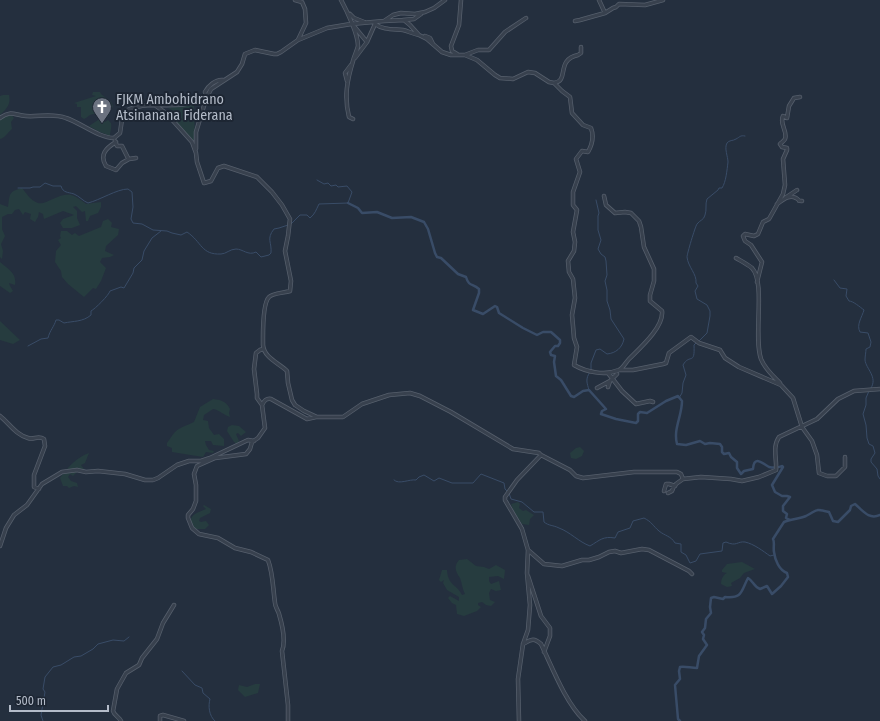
<svg xmlns="http://www.w3.org/2000/svg" width="880" height="721" font-family="'Fira Sans Condensed',sans-serif">
  <style>
    .green { fill: #263c3f }
    .lines { fill: none; stroke-linecap: round; stroke-linejoin: round }
    .stream { stroke: #394c67; stroke-width: 1 }
    .river { stroke: #394c67; stroke-width: 2.5 }
    .minor-casing { stroke: #565f6c; stroke-width: 4.5 }
    .minor { stroke: #38414e; stroke-width: 3 }
    .labels { text-anchor: middle; dominant-baseline: central; stroke-width: 4; stroke-linejoin: round; paint-order: stroke }
    .poi-label { font-size: 14px; fill: #b4bcc9; stroke: #1d2633; text-anchor: start }
  </style>
  <rect width="100%" height="100%" fill="#242f3e"/>
  <path class="green" d="M93 92H100L101 94 111 102 113 106 108 117C102 117 96 112 90 115 88 116 87 118 84 119L81 117V107H77V104L74 103 96 96 92 95Z
    M3 95H9C11 104 7 109 0 115V96Z
    M194 104 195 144 176 123 180 114 168 108Z
    M11 114 14 118 11 122 12 129C8 132 5 138 0 139V120L5 115Z
    M98 120H103L105 122 108 120 111 123C112 128 110 131 110 136L98 131 89 126Z
    M22 188C27 194 30 200 38 203 47 206 62 189 76 197 80 199 83 202 86 204L101 202V207L98 213 90 216 88 221H86L85 211 82 212 76 206 73 207 77 211V218L80 225 72 228H63L60 223 63 219 74 215 63 211 44 219 43 214 39 212 38 217 35 222 30 219 31 214 25 212 23 215 19 209 15 210 12 214H8L2 217V229L5 236 1 244 3 251 2 259 0 257V204L8 207C10 194 8 192 22 188Z
    M108 219 112 223 111 227 119 229 118 235 106 246 105 251 114 255 110 257 102 258 100 262 106 268 101 281 96 289 93 288 84 297 68 284 62 277 61 271 55 262 56 251 61 245 58 240 61 238 60 236 61 231H67L72 235 75 233 79 236 101 227 103 221Z
    M0 262C8 269 17 273 15 285L9 283 10 286 13 291 10 293 0 286Z
    M0 321 20 340 13 344 0 340Z
    M213 399C221 400 226 401 230 409L229 413 230 417C223 415 220 410 213 409L204 415 203 420 208 421 209 428 214 435 219 434 224 439V446L213 445 211 441H205L206 445 209 450 214 451 213 453 206 452 203 457 172 452V448L167 446V443C170 439 172 435 175 432 180 427 188 425 194 422L200 407Z
    M232 425 239 426 246 432 241 436 238 433 236 434 239 441 237 444 234 442 227 431 228 427Z
    M580 447 584 451 582 456 576 459 571 458 570 453 576 448Z
    M89 453 85 463 81 465 84 469 83 470H79L73 476 70 474 68 477 71 481 77 483 78 487 74 486 69 488 67 486H63L60 478C67 468 77 457 89 453Z
    M518 502 520 504 519 508 523 511 526 510 534 515 530 519 529 525 522 524 513 510 511 504Z
    M204 505 211 509 210 513 200 518 199 521 201 522 206 521 209 525 205 529H195C184 516 197 513 206 509L203 506Z
    M467 559 476 566 484 567 489 569 496 565 505 570 504 579 498 576 489 577V581L491 584 499 581 501 590 496 591 491 589 489 593 490 600 495 602 491 606 486 605 482 602 478 603V605L481 607 477 611 464 616 457 614 456 605 452 603 448 598 450 596 459 601V597L447 590 443 583 444 580 441 582 439 580 442 570H447C448 586 457 584 462 595L465 594C462 588 462 583 460 578 456 572 453 567 459 560Z
    M742 562 755 569 744 573 740 578 731 583 732 586 727 587 721 584C721 579 723 575 727 573L722 572V570L727 564Z
    M255 684H260L258 693 245 697 238 690 239 685 247 687Z"/>
  <g class="lines">
    <path class="stream" d="M18 188H30L33 187H40L45 183 53 186H61C63 193 68 192 74 194 79 196 83 201 88 203 100 200 117 189 128 189L132 192 133 207 131 219 133 223 142 224 153 230 167 231 172 233 181 235 187 232C202 242 201 255 221 254 226 254 230 249 236 249 243 249 248 256 256 252L261 257 269 255 271 253C272 242 266 239 274 229L279 228 288 225
      M291 224 300 215H307L310 218C315 214 316 210 319 204L348 203 352 192 347 186 338 187 336 185 331 186 328 183 324 184 317 180
      M834 280 840 288 847 289 846 296 849 301C853 301 860 307 864 310 862 317 856 325 860 332L868 333 871 342 870 347 866 349C866 352 865 356 865 360 866 369 878 377 871 388
      M699 341 707 333 710 316V311L707 305 697 299 695 291 698 286 696 283C697 274 688 267 687 257 687 254 695 227 697 224 700 220 704 220 705 215 707 210 705 204 707 199L718 190 719 188H722C726 182 727 170 728 162 728 157 724 148 727 143 729 140 733 141 736 139 740 137 740 135 745 136
      M28 346 41 339 48 338C50 330 54 327 56 320H59L64 323C73 321 83 322 91 315V311C95 309 109 295 110 291L121 287 124 288 133 273 134 268 142 260 144 251 152 238 161 231
      M591 371V363L596 350 600 349 607 354C616 353 622 348 624 339L611 319 610 310 607 301V290L605 281 607 275 606 261 605 257 601 254 598 249 601 240 598 230V216L599 213 596 200
      M589 390C587 383 585 379 590 372
      M869 391 866 398V405L863 414 866 425 867 438 869 444 873 446 875 453 871 459V462L877 469 878 476 880 479
      M679 398 682 393 683 383 686 375 683 365C690 353 695 366 694 345L696 343
      M394 480C399 485 409 479 416 480L419 477 424 475 434 481 439 478 452 483H473L481 474 504 483 505 489 507 491
      M509 493 511 499 522 502 534 512H543L544 522C549 526 553 525 559 528 570 532 579 542 590 546 600 540 603 536 615 538L618 532 630 528 633 521 644 518C652 522 653 526 659 531 665 536 671 536 675 543L681 544V552L686 555 690 563 696 561 700 554 722 551 723 543 726 542C737 547 737 541 745 542 754 544 763 551 770 556L774 555
      M182 671 195 685 202 688 203 693 210 699C208 706 209 716 215 721
      M43 721 41 715 45 692 43 689 45 677 53 667 61 665 74 657 81 656 93 649 98 644 113 640 124 641 129 637"/>
    <path class="river" d="M348 203 358 208 362 213 377 212 392 218 411 217 424 222 428 229 435 253 437 257 441 258 458 274 466 277C469 287 472 283 479 289V293L473 310 483 314 495 306 497 307 499 313 523 328 537 335 543 332H551L560 340V343L558 346H555L550 352 551 355 555 356 554 362 556 376 561 380 571 396 574 397 583 391 589 390 606 409 602 411 601 414 616 419 636 423 638 421V414L640 412 647 413 666 401 678 396 682 401C682 416 673 429 677 444L686 445 700 441 705 444 710 443 720 444 722 447V452L724 454 729 453 731 457 737 462V468L741 474 744 471 753 469C754 454 763 464 769 467 774 468 778 468 782 466L783 467 772 485 775 492 782 496H787L790 497 783 506V511L787 514 786 518 790 520
      M680 721 678 719 675 685 680 679 679 671 680 667C685 666 691 668 697 668L699 656 707 645 703 639 704 635 702 632 705 628 706 619 711 613 710 607 711 598 714 597 723 599 725 597C743 599 741 591 748 578 753 581 754 587 760 589L767 586 772 594 781 586 788 577 787 573C779 570 775 560 774 552 773 547 775 543 773 539L784 522C791 519 799 519 806 516 818 510 814 508 829 512L833 521 838 522 850 510 851 506 855 504C863 511 869 520 880 515"/>
    <g class="minor-casing">
      <path id="minor" d="M295 0 302 2 305 9 306 23 298 40
        M341 0C347 11 358 34 358 46 357 51 354 56 353 61 347 80 344 97 349 117L353 119
        M605 13 613 8 616 7 619 4 645 5 663 0
        M350 14 354 18 364 22
        M403 20 414 19 421 14
        M384 21 404 20 410 25 419 35 427 39 442 52 451 55H465L477 60 495 75 500 78 513 79 528 72 535 73 549 82 554 83 562 91 570 97 572 113 583 125 591 128C594 136 592 145 588 152L582 151 576 159 580 172 573 192V205L577 210 573 232 575 242 574 251 568 261 569 272 573 279 575 298 572 315 573 326 574 338 577 347 574 365C586 372 605 376 619 370 623 368 626 362 629 359 640 348 664 327 662 311L650 301V295L654 281V269L644 247 641 227 639 221 631 213 625 212 615 213 606 205 604 196
        M575 21 580 20 605 13 599 0
        M375 24C383 30 393 29 403 30 408 31 413 34 419 35
        M353 25 367 42
        M425 36 430 38 433 44
        M457 54 452 51 451 46 459 25 461 0
        M465 55 478 50H489L505 32 526 18
        M355 58 367 42 375 24
        M347 81 345 73 351 65
        M554 83C570 81 555 60 578 55L581 53V47
        M156 106 166 113 192 142 196 153 197 162 204 183 211 181 218 168 224 166 257 177 272 192 282 205 290 219 288 236 285 251 291 281 290 291C284 293 273 293 269 297 262 304 263 335 263 345 264 358 279 363 287 371L288 383 292 400 295 405 304 411 317 417H343L362 404 389 395 410 393 420 396 451 412 513 449 539 453 541 455 570 470 576 476 583 478 634 472H677L681 474 683 479 701 477 731 479 742 481 759 477 776 470C777 459 772 447 779 437L817 419 838 399 854 391 880 389
        M0 118C11 110 14 115 26 116 39 117 53 113 66 118 81 123 99 138 114 138L120 133 123 112C143 102 154 106 175 105 186 105 196 102 206 99L211 89 237 72 242 64 245 54 255 50 274 54H277L281 52 298 40 327 28 351 24 384 21 393 15 401 13 415 14 425 12 434 8 445 0
        M115 141 117 146H122L128 158 129 159 136 158
        M116 142C106 148 99 155 106 166L116 170 122 163 129 159
        M196 149V132L206 99 205 92C208 86 216 79 223 80
        M785 198 797 190
        M777 204C783 200 789 194 796 198 802 202 796 200 802 201
        M736 258C741 261 747 264 752 268 766 283 753 336 761 359 765 369 773 376 780 383
        M757 282 762 262 751 245 745 241 743 236 745 234 754 236 758 234 763 222 769 219 783 194 785 185 783 159 787 150V148L782 147 780 144C782 142 784 141 785 139 788 131 779 124 783 116L787 118 789 106 794 98 800 97
        M263 349 260 350 256 353 254 369 257 394V398L262 405 265 428 258 438 252 442 250 449 246 454 215 458 197 466 194 474 196 485V501L193 509 188 515V518L192 528 199 534 218 538 235 548 251 552 268 560C273 573 273 589 275 603 275 607 278 610 279 614 282 624 286 641 282 651L288 705V721
        M620 370H633L663 364 666 363 669 353 691 337 699 343 720 350 725 358 739 367 781 385 793 398 802 427 812 441 817 455 819 473 827 476H836L845 467V457
        M608 373 622 391 636 404 650 401 653 402
        M608 387 610 381 617 374
        M597 388 610 381
        M262 405C264 401 266 398 271 399L307 419 316 417
        M0 416C9 423 16 435 28 438 34 440 38 435 44 439L45 446 34 475V487L39 489
        M664 491 666 484H669L675 486 676 484 683 479
        M668 493 672 491 674 486
        M0 546 6 528 14 515 27 505 42 484 62 472 77 470 86 472 98 471 125 474 145 480H153L158 478 177 465 189 461H201L210 458 248 440 254 441
        M528 550 544 564 562 566 582 560H589L599 557 609 552 615 551 621 553 642 549 649 550 689 571 692 574
        M528 576 541 616 550 628V636L544 652
        M523 644C531 640 533 637 541 644 552 667 566 704 585 721
        M121 721C119 717 114 715 113 711L117 689 126 673 139 665 142 658 157 639 163 623 174 605
        M160 721V716L163 715 184 721
        M519 721 518 679 523 644 528 630 530 605 527 573 528 550 522 529 505 500V497L517 480 541 455"/>
    </g>
    <use href="#minor" class="minor"/>
  </g>
  <defs>
    <g id="church-pin" transform="scale(1)"><path d="M0 17L-7.5 6A9.5 9.5 0 1 1 7.5 6Z" fill="#6b7280" stroke="#1d2633"/><path d="M-1.2-6h2.4v3.5h3.3v2.4h-3.3V6h-2.4V-.1h-3.3v-2.4h3.3Z" fill="#fff"/></g>
  </defs>
  <g fill-rule="evenodd">
    <use href="#church-pin" x="102" y="107"/>
  </g>
  <g class="labels">
    <g class="poi-label">
      <text x="116" y="99">FJKM Ambohidrano<tspan x="116" dy="16">Atsinanana Fiderana</tspan></text>
    </g>
  </g>
  <path d="M10 705v6h98v-6" fill="none" stroke="#b4bcc9" stroke-width="2"/>
  <text x="16" y="705" font-size="12" fill="#b4bcc9" stroke="#1d2633" stroke-width="3" paint-order="stroke">500 m</text>
</svg>
